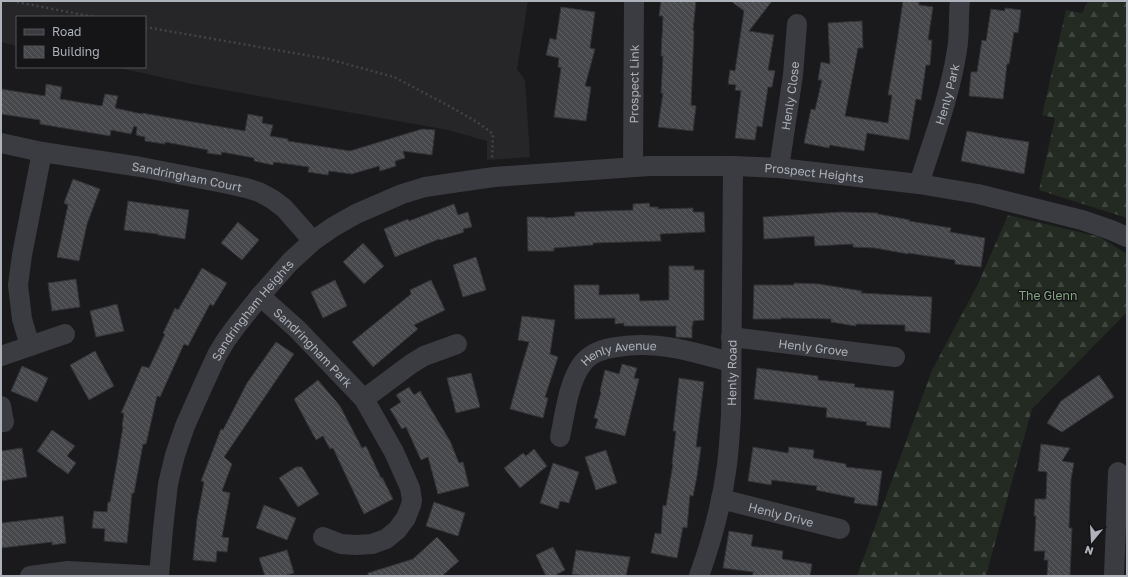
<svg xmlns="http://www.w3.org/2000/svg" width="1128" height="577" font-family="'Golos Text',sans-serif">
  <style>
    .built { fill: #262629 }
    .forest { fill: url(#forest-firs) }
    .building { fill: url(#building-back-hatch); stroke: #343438 }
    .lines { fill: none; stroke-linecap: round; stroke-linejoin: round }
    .path { stroke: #414348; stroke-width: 2.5; stroke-dasharray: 2 3; stroke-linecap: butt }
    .minor { stroke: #3b3c41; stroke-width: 20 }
    .labels { text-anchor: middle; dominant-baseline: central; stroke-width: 3; stroke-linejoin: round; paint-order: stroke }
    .street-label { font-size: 12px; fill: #adb2bb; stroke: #151517 }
    .park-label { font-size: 12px; fill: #85a585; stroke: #151517 }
  </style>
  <defs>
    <pattern id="forest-firs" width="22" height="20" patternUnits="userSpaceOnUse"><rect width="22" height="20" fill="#222a22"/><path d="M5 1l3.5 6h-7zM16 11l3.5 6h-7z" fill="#3f4640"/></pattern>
    <pattern id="building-back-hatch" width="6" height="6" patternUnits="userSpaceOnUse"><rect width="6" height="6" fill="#47484c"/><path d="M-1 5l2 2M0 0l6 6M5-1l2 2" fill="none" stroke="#5f6064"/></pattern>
  </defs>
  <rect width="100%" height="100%" fill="#1a1a1c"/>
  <path class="built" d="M1 1H528L517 69 525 80 530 157 487 160V141L448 130 192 84 115 67H145V17H17V46L1 42Z"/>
  <path class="forest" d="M1088 1H1127V218L1039 190 1055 118 1042 115 1066 10 1082 13Z
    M1008 215 1100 237 1127 254V312L1032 409 986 576H857L932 370 978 284Z"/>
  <path class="building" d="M661 1H696L693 30 694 31 691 105 696 106 693 131 658 127 663 93H661L663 56H661L663 16H659Z
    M731 1H772L749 31 774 35 768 70 775 71 772 87H768L762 127 757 126 755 140 735 138 741 91 735 90 736 85 728 84 730 70 735 71 744 11Z
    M903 1 919 2V5L933 7 928 40H932L930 65H926L921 100 916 99 909 140 867 133 864 151 830 145 829 148 804 143 811 109 815 110 822 80H818L821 62 830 64 828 23 862 21 863 48H858L845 116 888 123 892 95H888L897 42Z
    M561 7 595 12 590 48 595 49 585 86 591 87 586 121 554 117 561 68 558 67 559 58 546 55 550 38 556 40Z
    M1005 8 1021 10 1018 33 1014 32 1009 64H1007L1003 99 969 96 971 72H977L982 40 986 41 991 9 1005 11Z
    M46 84 62 87 60 99 102 106 105 94 118 96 115 108 142 114V113L245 131 248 114 263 117 262 123 273 125 270 136 288 139V141L350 151 422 129 435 130 432 155 403 151 405 158 395 161 396 166 380 171 379 166 352 174 329 171 328 175 308 172 309 167 274 162 273 165 254 161V158L222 152 221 155 207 153 208 150 165 142V144L145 141V137L136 135 137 127 134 126 131 134 111 130 110 136 40 124V120L1 114V89L45 96Z
    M967 131 1003 138 1029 142 1024 174 961 161Z
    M73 179 100 189 87 224 79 261 57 257 68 205 64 203Z
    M128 201 189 210 185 239 158 235V234L124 230Z
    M649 203 650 207H658V209L693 208V212H704L705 232 660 234 661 241 593 243V245L554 248V251H528L527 217H545V218L575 216V212L633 210V204Z
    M454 204 458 215 468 212 472 227 463 229 464 232 440 240 439 239 395 257 384 229 408 219 409 221Z
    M841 212 878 213V214L910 220 909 221 951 228 950 232 985 238 981 267 955 264V260L908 253V254L875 248 853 247V244L815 246 814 236 764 239 763 217Z
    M238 222 259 240 242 260 221 243Z
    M363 243 384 266 364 284 343 262Z
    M476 257 486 290 463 297 453 265Z
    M669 266H694V270H704V320L693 321V325H692V338L676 337V326H624V323L615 324V318L575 319 574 285H599V295L639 294 640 301 669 300Z
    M202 268 227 283 213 306 210 304 188 346 184 344 160 397 157 396 146 444H143L134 493H132L127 543 104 541 105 529 92 528 94 511 107 512 108 502H110L123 427 122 426 124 413H121L142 366 149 368 165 334 163 333 175 308 178 310Z
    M76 279 80 307 52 311 48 283Z
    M335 280 347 306 323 318 311 292Z
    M431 280 445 310 414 325 418 329 373 367 352 342 411 294V293L410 290Z
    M794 283 819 284 862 291 861 293 932 297 930 333 905 331V325L856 324V326L831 322V319L781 318V319H753L754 285H794Z
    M117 304 124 331 96 337 90 311Z
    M522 316 555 320 550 354 558 357 545 397 548 398 543 418 510 409 520 372 529 342 518 340Z
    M276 342 294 354 224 457 232 464 222 491 230 493 222 537 229 538 227 552 217 551 216 562 193 560 197 519 204 482 201 481 221 429 223 430 247 383Z
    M95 351 114 386 89 400 70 365Z
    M622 364 637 368 634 378 639 379 625 436 595 428 598 419 594 418 601 392 600 391 605 370 619 374Z
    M22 366 48 378 37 402 11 391Z
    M757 368 818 376V380L855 384 854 387 894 391 890 428 866 425 867 422 826 417 827 408 754 399Z
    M471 373 480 407 456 413 447 378Z
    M1099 375 1114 397 1062 432 1047 423 1061 401Z
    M679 378 704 382 696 447H701L697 476 693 496 690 495 687 528 683 527 677 558 651 553 655 533 661 534 663 505 666 506 673 464H672L676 431H673Z
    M318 380 340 406 362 448 366 446 381 478 382 477 393 499 364 514 333 448 330 449 323 436 316 440 294 399Z
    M409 387 414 395 420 391 450 441 459 463 463 462 469 486 438 494 428 457 421 460 406 427 402 429 390 409 401 402 396 395Z
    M52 430 75 446 67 456 76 463 68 474 37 451Z
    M1041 444 1070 448 1062 461 1074 463 1071 479 1069 528H1072L1070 576H1047L1048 560H1044L1045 551H1034L1036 516H1034L1035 499H1046L1047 472 1038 471Z
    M753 447 788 453 789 447 814 450 813 458 846 464V467L882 471 877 506 854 503 855 498 816 490 817 486 772 480 771 485 748 481Z
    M22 448 27 477 1 481V451Z
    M534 449 547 466 520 488 504 468 523 453 526 456Z
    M606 450 617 483 596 490 585 457Z
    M553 463 579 472 569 503 560 501 558 509 540 503Z
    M296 467H302L319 494 298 507 279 478Z
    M434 502 465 513 458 536 426 526Z
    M264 505 296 518 287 540 256 528Z
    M63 516 66 543 52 545V542L1 548V523Z
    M729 531 753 535 751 546 783 551 782 559 812 564 810 576H753V572L723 568Z
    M437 537 459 561 442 576H368V573L413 559Z
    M553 547 565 570 554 576H546L536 555Z
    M287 550 294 573 283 576H265L259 558Z
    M576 550 630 557 626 576H588L572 574Z"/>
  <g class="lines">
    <path class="path" d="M12 1 94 17
      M145 27 328 59 394 77 449 106 477 122 493 134 492 159"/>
    <g class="minor">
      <path id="s1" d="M1 143 42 152 141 167 223 183 246 188 259 192 272 199 284 208 313 241"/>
      <path id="s2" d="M633 167 634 1"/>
      <path id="s3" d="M779 168 793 75 797 24"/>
      <path id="s4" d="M919 184C933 140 950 96 957 50 960 34 958 17 960 1"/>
      <path id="s5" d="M260 296 297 329 364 399 394 452 410 488 412 500 411 505 406 518 397 530 386 539 372 544 356 545 341 544 323 537"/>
      <path id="s6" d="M731 337 895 357"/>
      <path d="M30 346 22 319 18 285 22 255 42 152"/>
      <path d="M1 356 65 334"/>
      <path d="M364 399 411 364 424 356 457 344"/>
      <path d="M1 406 4 422"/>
      <path id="s7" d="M560 437C565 414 568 383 582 364 591 352 604 349 617 347 658 340 692 352 731 362"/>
      <path id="s8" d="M721 499 840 529"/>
      <path d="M30 576 68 571 158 576"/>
      <path id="s9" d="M159 576 163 529 168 484 175 455 185 426 201 390 217 355 226 340 237 325 260 296 290 262 313 241 333 227 356 214 402 194 425 187 452 183 494 177 565 172 649 166H733L779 168 919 184 978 194 1082 220 1111 230 1127 237"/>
      <path id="s10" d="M699 576C712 540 722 503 727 465 729 448 730 432 731 415L733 166"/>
      <path d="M1114 576 1118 472"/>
    </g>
  </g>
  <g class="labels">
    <g class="street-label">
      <text stroke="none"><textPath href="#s2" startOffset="83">Prospect Link</textPath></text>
      <text stroke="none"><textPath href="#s4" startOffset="94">Henly Park</textPath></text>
      <text stroke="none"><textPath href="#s3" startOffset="73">Henly Close</textPath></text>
      <text stroke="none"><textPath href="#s9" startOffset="896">Prospect Heights</textPath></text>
      <text stroke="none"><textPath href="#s1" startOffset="189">Sandringham Court</textPath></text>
      <text stroke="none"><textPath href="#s9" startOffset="288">Sandringham Heights</textPath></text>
      <text stroke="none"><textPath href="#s5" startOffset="74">Sandringham Park</textPath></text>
      <text stroke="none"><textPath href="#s6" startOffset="83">Henly Grove</textPath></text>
      <text stroke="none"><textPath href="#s7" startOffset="117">Henly Avenue</textPath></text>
      <text stroke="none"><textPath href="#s10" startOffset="207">Henly Road</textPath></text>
      <text stroke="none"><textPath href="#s8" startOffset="62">Henly Drive</textPath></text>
    </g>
    <g class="park-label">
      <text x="1048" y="295">The Glenn</text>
    </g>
  </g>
  <rect width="1128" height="577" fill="none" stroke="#adb2bb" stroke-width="4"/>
  <rect x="16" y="16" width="130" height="52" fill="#151517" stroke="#525459"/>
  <rect x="24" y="29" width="20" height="6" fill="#3b3c41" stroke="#525459"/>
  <text x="52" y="36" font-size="12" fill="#adb2bb">Road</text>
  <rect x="24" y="46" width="20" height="12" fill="url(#building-back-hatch)" stroke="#525459"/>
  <text x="52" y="56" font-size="12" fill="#adb2bb">Building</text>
  <g transform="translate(1092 541) rotate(198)" stroke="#151517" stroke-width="3" paint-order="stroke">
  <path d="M0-3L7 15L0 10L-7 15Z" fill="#adb2bb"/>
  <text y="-6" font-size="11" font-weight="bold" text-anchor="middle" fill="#adb2bb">N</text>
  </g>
</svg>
